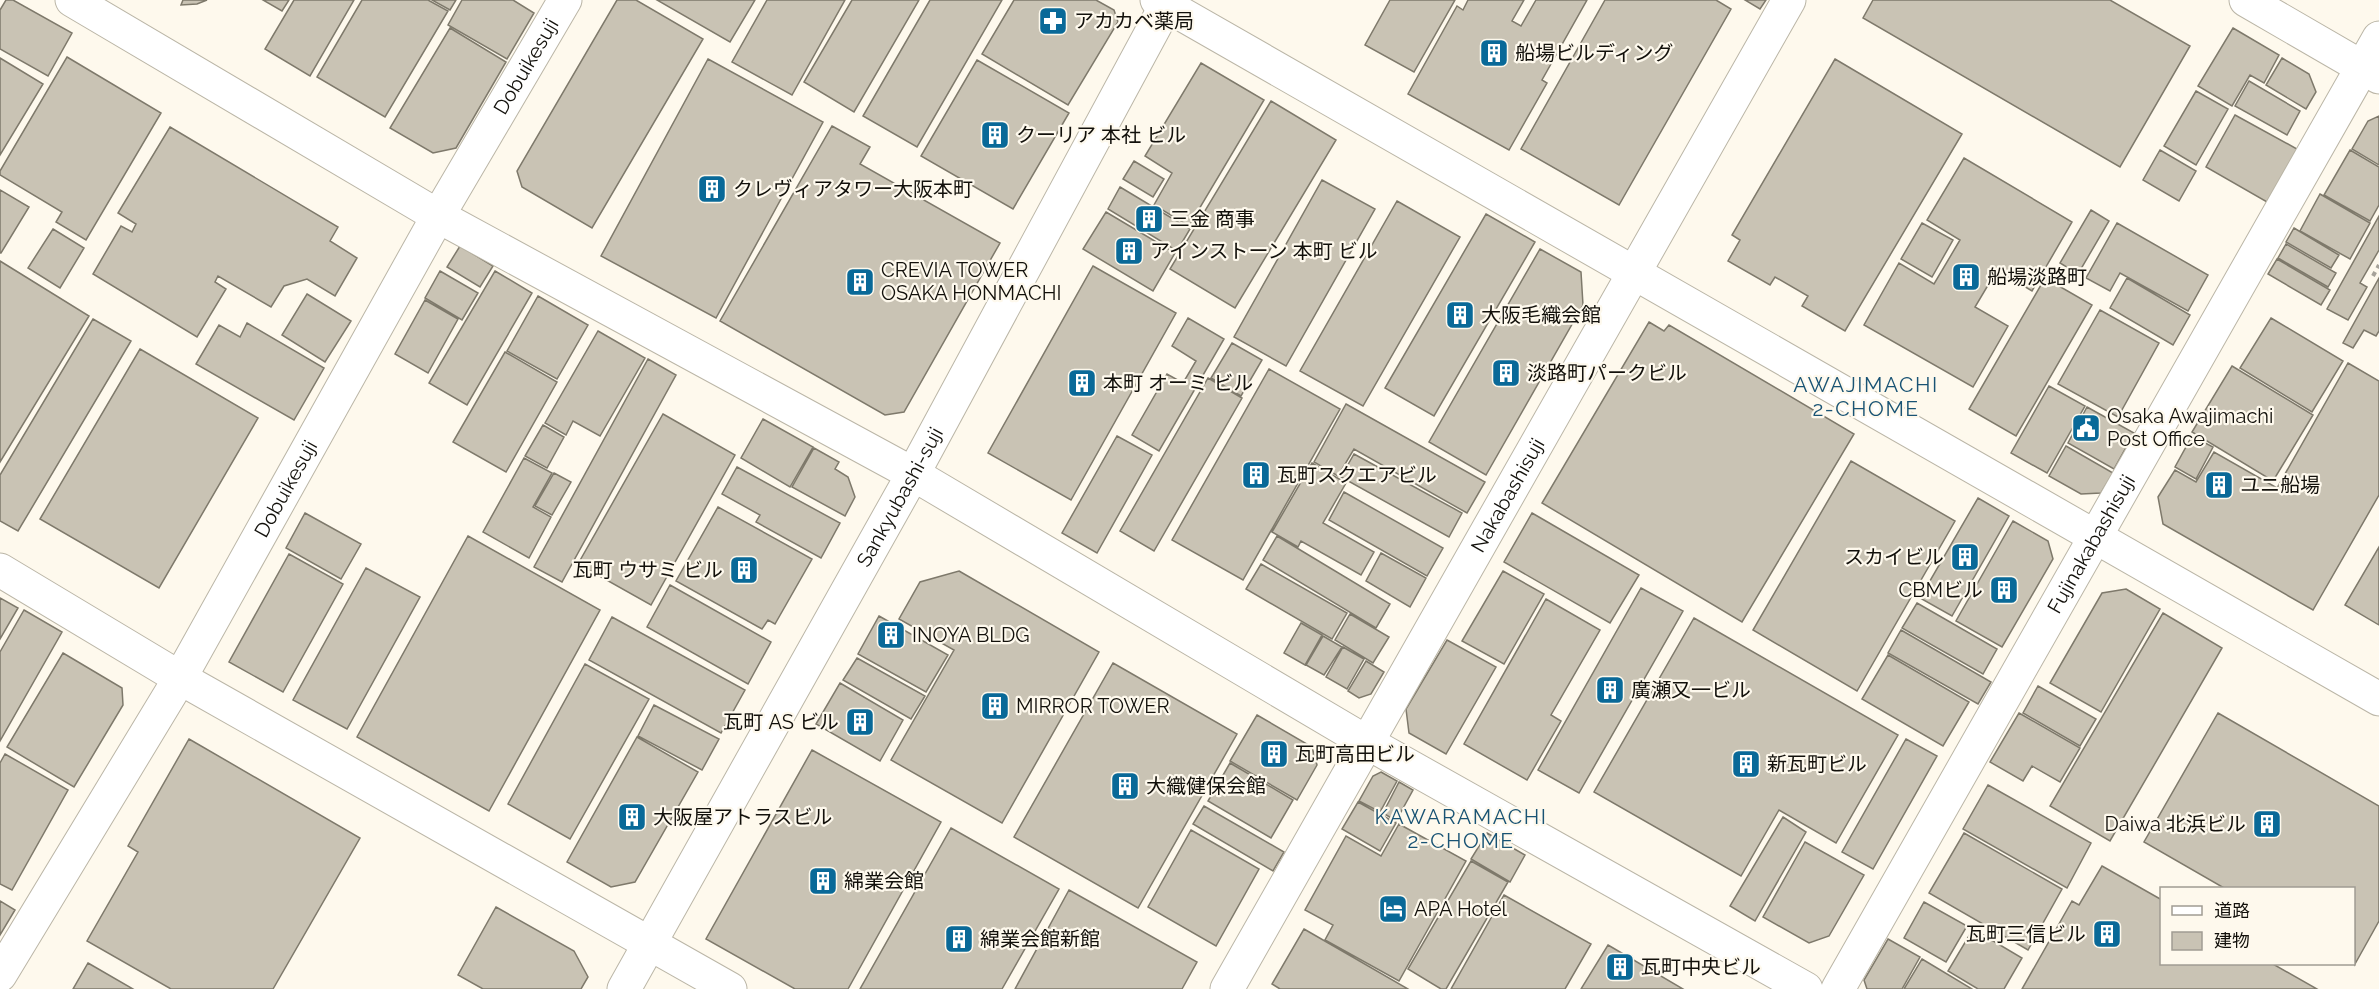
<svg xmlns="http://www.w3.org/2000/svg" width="2379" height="989" font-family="Raleway,'Noto Sans JP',sans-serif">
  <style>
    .building { fill: #c9c3b4; stroke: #7e796b; stroke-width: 1.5 }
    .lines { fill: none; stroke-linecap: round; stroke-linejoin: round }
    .street-casing { stroke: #bbb6a7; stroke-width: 35 }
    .path { stroke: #a6a299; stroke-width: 4; stroke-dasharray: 4.5 4.5; stroke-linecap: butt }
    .street { stroke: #fff; stroke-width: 33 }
    .labels { text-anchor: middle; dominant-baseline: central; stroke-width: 4.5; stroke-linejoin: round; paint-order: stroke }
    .poi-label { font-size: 20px; fill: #12100b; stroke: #fef9ed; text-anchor: start }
    .street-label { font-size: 20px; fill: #12100b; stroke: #fef9ed }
    .neighbourhood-label { font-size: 21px; letter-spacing: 1.5px; fill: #195374; stroke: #fef9ed }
  </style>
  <rect width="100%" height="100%" fill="#fef9ed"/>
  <path class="building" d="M6 0H13L72 33 48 76 0 49V10Z
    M183 0H207L197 4 181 5Z
    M263 0H289L282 11Z
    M294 0H354L310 76 265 49Z
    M362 0H428L448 11 385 117 317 77Z
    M432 0H456L450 10Z
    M462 0H513L534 13 507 59 448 25Z
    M617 0H636L703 39 592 228 522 187 517 171Z
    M657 0H755L730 42Z
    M767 0H845L792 95 732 62Z
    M852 0H919L854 112 804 82Z
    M930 0H1002L917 147 863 116Z
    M1014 0H1096L1114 10 1118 22 1068 105 982 54Z
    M1390 0H1455L1414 72 1365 45Z
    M1468 0H1524L1512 21 1521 26 1536 0H1587L1542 80 1547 83 1509 150 1408 94 1457 6 1463 10Z
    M1605 0H1716L1731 9 1619 205 1521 149Z
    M1745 0H1766L1760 9Z
    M1873 0H2110L2190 46 2120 167 1863 18Z
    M450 28 506 62 456 148 433 153 390 128Z
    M2233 28 2279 55 2264 83 2250 75 2232 106 2198 86Z
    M67 57 161 113 86 240 56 222 62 212 0 175V171Z
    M0 58 43 84 0 155Z
    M2282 58 2309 74 2316 92 2306 109 2266 85Z
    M708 59 823 122 716 318 601 256Z
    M1835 59 1962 134 1845 331 1802 306 1808 296 1775 277 1770 285 1728 261 1740 240 1732 235Z
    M977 60 1069 113 1013 209 921 156Z
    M1201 63 1264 100 1189 226 1154 205 1172 173 1145 156Z
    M2249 81 2300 111 2287 135 2235 106Z
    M2196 91 2228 109 2196 165 2164 146Z
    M1271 101 1336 140 1235 308 1170 269Z
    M2235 115 2297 149 2267 202 2206 167Z
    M2379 116V165L2352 149 2368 121Z
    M832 126 870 147 860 164 1000 243 904 412 885 415 720 321Z
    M170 127 338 227 330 241 357 258 335 296 307 279 284 286 271 307 218 276 215 282 226 289 197 337 93 274 121 226 132 232 136 224 118 213Z
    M2160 150 2196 171 2179 201 2143 180Z
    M2350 150 2379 167V205L2370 221 2324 195Z
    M1964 158 2072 222 2032 291 1997 270 1975 307 2008 326 1973 387 1864 325 1899 263 1934 284 1960 240 1927 220Z
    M1134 161 1164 179 1153 197 1123 179Z
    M1322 180 1375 209 1286 366 1234 337Z
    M1120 187 1190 229 1177 251 1108 209Z
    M0 190 29 207 1 253H0Z
    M2320 194 2370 223 2350 259 2300 231Z
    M1397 201 1460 237 1363 406 1300 371Z
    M2091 210 2109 221 2078 274 2060 263Z
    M1106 212 1175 253 1153 291 1083 249Z
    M1486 214 1535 242 1434 416 1385 388Z
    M2379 216V250L2360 283 2367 287 2348 320 2327 309Z
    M1922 223 1953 240 1932 277 1901 259Z
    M2117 223 2208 275 2188 311 2120 273 2110 291 2086 278Z
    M2294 228 2339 255 2331 268 2286 242Z
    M53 229 84 248 60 288 28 268Z
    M2286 244 2336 273 2328 287 2278 258Z
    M460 246 493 266 480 287 447 267Z
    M1540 249 1581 272 1583 305 1486 475 1429 442Z
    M2277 259 2330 290 2321 305 2268 274Z
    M0 261 89 316 0 462Z
    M1093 266 1176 313 1071 500 988 453Z
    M440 271 478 293 462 320 425 298Z
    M495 271 532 293 467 405 429 383Z
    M2045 278 2092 305 2016 436 1969 409Z
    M2127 278 2190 315 2173 345 2110 308Z
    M2379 278V331L2376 336 2364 330 2353 348 2343 343Z
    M307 294 351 321 325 362 282 335Z
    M538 296 588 325 557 379 507 351Z
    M425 300 458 319 428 373 395 354Z
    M2100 310 2159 343 2118 417 2058 384Z
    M1188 318 1224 339 1159 451 1132 435 1167 374 1183 383 1196 361 1172 346Z
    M2271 318 2343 361 2312 412 2240 368Z
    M93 319 131 341 18 531 0 521V475Z
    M1649 322 1664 331 1669 325 1854 434 1742 622 1542 503Z
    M247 323 324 368 294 420 196 364 219 325 240 337Z
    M598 331 645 358 600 436 573 421 566 435 545 423Z
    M1232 343 1262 360 1241 396 1211 378Z
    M140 349 258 418 159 588 40 519Z
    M505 352 557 382 506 472 453 442Z
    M648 359 676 375 562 582 534 567Z
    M2348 363 2379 381V495L2313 610 2163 524 2158 497 2175 470 2196 482 2214 452 2277 488Z
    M2232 366 2313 415 2273 481 2192 432Z
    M1269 369 1340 409 1243 580 1172 540Z
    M1208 378 1242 398 1154 551 1120 531Z
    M2049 386 2085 406 2047 473 2011 453Z
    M1346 404 1485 482 1467 513 1354 449 1338 476 1314 462Z
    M2087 407 2134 433 2114 469 2068 443Z
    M663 414 735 455 651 605 578 564Z
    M763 419 813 447 790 487 741 458Z
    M543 425 564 437 547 468 525 456Z
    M1117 436 1152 455 1097 553 1062 533Z
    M2192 436 2213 447 2196 479 2175 467Z
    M2066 446 2113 473 2101 493 2081 494 2049 476Z
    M814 448 839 462 835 469 848 477 855 497 845 516 792 487Z
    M1354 454 1462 513 1449 537 1341 477Z
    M524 458 552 473 533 507 551 517 529 558 483 532Z
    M1851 461 1955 521 1857 691 1753 630Z
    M1312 463 1346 483 1323 523 1374 552 1361 575 1301 541 1298 547 1272 532Z
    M737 467 840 523 821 558 756 522 760 515 722 494Z
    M554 473 571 482 552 515 535 506Z
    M1344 492 1443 548 1427 576 1329 520Z
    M1978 498 2009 516 1952 616 1920 598Z
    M718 507 812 559 775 624 768 620 762 629 676 581Z
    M305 513 361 544 341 579 286 548Z
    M1532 513 1639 575 1610 623 1504 562Z
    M2013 521 2048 541 2053 559 2002 647 1956 621Z
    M468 536 600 610 489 811 357 737Z
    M1277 536 1390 604 1376 628 1263 560Z
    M2379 547V625L2345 605Z
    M1381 553 1426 578 1410 607 1366 581Z
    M289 554 343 584 283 692 229 662Z
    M1261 564 1347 613 1332 639 1246 589Z
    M366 568 420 597 347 729 293 700Z
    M959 571 1099 652 1002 823 891 760 954 650 899 619 920 582Z
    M1503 571 1544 594 1504 664 1462 641Z
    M670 585 771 642 748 684 647 627Z
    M1641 588 1683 611 1579 793 1538 770Z
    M2126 589 2160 609 2101 712 2050 683 2102 593Z
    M0 598 18 608 0 639Z
    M1546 599 1600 630 1551 715 1561 721 1527 780 1464 744Z
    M1917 603 1997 649 1983 674 1902 628Z
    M24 610 62 632 0 741V652Z
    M2163 613 2222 648 2110 841 2050 806Z
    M1350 614 1389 637 1373 663 1335 640Z
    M879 616 948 655 926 692 858 654Z
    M612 617 745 690 721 733 589 660Z
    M1694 618 1898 735 1836 843 1779 810 1741 876 1594 792Z
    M1301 623 1322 635 1305 665 1284 653Z
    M1901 630 1991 682 1978 704 1888 653Z
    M1323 636 1342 647 1324 675 1306 665Z
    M1447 640 1496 667 1446 754 1409 733 1406 709Z
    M1343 647 1364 659 1347 689 1326 677Z
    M63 653 122 688 123 705 74 787 7 747Z
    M1888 655 1969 702 1943 746 1862 699Z
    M857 658 925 696 911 719 843 680Z
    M1366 661 1384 672 1371 694 1359 698 1348 691Z
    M1113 663 1237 734 1138 908 1014 837Z
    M585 664 649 699 570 839 508 804Z
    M840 683 903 720 880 761 816 724Z
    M2038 686 2096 719 2080 746 2023 713Z
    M654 705 719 739 702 770 638 736Z
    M2019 713 2080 748 2060 782 2032 766 2023 781 1990 762Z
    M2218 713 2379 806V921L2355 964 2354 888H2224L2144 842Z
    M1257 715 1312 747 1317 765 1297 800 1230 761Z
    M637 737 698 772 635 882 611 887 567 862Z
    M189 739 360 838 273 989H171L87 941 138 852 128 846Z
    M1906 739 1937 756 1873 869 1842 852Z
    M812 750 941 822 848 989H795L706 939Z
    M5 754 68 790 12 890 0 884V763Z
    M1230 763 1293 800 1271 838 1208 801Z
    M1381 772 1397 781 1380 812 1359 801 1373 776Z
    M1399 782 1413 790 1396 821 1383 813Z
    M1988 785 2091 843 2067 888 1963 829Z
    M1358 802 1396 823 1380 851 1342 829Z
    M1204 806 1284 852 1273 871 1193 824Z
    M1783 817 1806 832 1755 921 1730 906Z
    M1399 824 1466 861 1399 981 1325 940 1333 925 1305 910 1346 836 1381 856Z
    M951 828 1059 889 1002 989H860Z
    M1191 830 1259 869 1216 946 1148 907Z
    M1487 833 1525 855 1510 882 1471 859Z
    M1964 833 2062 889 2028 950 1929 893Z
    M1805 842 1864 875 1829 936 1809 943 1763 917Z
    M1471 861 1508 882 1446 989H1441L1408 969Z
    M2102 866 2162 900V964H2273L2317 989H2022L2072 901 2079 905Z
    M1069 890 1197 962 1182 989H1015Z
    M1504 895 1591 944 1565 989H1451Z
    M0 901 15 910 0 935Z
    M1924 902 1967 926 1946 962 1904 938Z
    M496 907 574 951 588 977 581 989H483L458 975Z
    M1304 929 1408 989H1280L1272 984Z
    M1973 929 2022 958 2004 989H1978L1948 971Z
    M1888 939 1920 957 1902 989H1867L1864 980Z
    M1608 945 1683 989H1581Z
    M1922 959 1972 989H1904Z
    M88 963 133 989H73Z"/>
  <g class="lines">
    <g class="street-casing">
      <g id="street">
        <path d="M72 0 438 216 913 474 1368 743 1806 989"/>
        <path d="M1157 0 2379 699"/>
        <path d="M2246 0 2379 77"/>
        <path d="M0 570 180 678 730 989"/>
        <path id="s1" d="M0 975 180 678 438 216 565 0"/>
        <path id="s2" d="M624 989 913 474 1169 0"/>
        <path id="s3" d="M1227 989 1789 0"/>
        <path id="s4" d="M1838 989 2379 38"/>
      </g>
    </g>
    <path class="path" d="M2373 276 2379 265"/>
    <use href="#street" class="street"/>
  </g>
  <defs>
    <g id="pharmacy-square" transform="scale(1.5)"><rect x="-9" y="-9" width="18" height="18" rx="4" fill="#096998" stroke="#fef9ed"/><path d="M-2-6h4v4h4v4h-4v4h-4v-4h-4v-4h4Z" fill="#fff"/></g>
    <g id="building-square" transform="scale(1.5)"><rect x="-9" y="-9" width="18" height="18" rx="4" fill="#096998" stroke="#fef9ed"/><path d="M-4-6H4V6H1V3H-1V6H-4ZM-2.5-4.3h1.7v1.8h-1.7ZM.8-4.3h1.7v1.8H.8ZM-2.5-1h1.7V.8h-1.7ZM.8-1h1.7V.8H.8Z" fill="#fff"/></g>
    <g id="civic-square" transform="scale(1.5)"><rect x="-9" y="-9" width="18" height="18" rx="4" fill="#096998" stroke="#fef9ed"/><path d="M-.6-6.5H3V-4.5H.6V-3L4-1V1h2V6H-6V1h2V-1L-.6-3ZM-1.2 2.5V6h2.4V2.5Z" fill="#fff"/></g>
    <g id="hotel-square" transform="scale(1.5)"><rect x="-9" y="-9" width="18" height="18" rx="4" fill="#096998" stroke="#fef9ed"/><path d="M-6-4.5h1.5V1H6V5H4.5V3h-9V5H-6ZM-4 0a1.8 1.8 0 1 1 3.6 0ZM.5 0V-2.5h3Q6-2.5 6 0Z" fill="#fff"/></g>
  </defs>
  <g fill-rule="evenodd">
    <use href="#pharmacy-square" x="1053" y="21"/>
    <use href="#building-square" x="1494" y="53"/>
    <use href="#building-square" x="995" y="135"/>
    <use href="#building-square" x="712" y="189"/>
    <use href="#building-square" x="1149" y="219"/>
    <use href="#building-square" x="1129" y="251"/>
    <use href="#building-square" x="1966" y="277"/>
    <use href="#building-square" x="860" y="282"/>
    <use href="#building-square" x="1460" y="315"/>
    <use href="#building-square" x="1506" y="373"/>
    <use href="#building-square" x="1082" y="383"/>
    <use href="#civic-square" x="2086" y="428"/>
    <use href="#building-square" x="1256" y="475"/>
    <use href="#building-square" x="2219" y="485"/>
    <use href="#building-square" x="1965" y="557"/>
    <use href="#building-square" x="744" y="570"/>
    <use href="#building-square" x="2004" y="590"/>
    <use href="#building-square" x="891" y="635"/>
    <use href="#building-square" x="1610" y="690"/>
    <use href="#building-square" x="995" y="706"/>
    <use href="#building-square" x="860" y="722"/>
    <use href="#building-square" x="1274" y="754"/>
    <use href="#building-square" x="1746" y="764"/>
    <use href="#building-square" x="1125" y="786"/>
    <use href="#building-square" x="632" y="817"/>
    <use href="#building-square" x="2267" y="824"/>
    <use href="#building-square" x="823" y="881"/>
    <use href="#hotel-square" x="1393" y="909"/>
    <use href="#building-square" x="2107" y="934"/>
    <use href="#building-square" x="959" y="939"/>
    <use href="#building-square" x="1620" y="967"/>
  </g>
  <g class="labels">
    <g class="poi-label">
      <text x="1074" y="21">アカカベ薬局</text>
      <text x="1515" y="53">船場ビルディング</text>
      <text x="1016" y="135">クーリア 本社 ビル</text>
      <text x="733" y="189">クレヴィアタワー大阪本町</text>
      <text x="1170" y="219">三金 商事</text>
      <text x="1150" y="251">アインストーン 本町 ビル</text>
      <text x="881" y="270">CREVIA TOWER<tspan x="881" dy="23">OSAKA HONMACHI</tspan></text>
      <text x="1987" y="277">船場淡路町</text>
      <text x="1481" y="315">大阪毛織会館</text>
      <text x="1527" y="373">淡路町パークビル</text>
      <text x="1103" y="383">本町 オーミ ビル</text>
      <text x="2107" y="416">Osaka Awajimachi<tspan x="2107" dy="23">Post Office</tspan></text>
      <text x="1277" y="475">瓦町スクエアビル</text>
      <text x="2240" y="485">ユニ船場</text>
      <text x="1944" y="557" text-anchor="end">スカイビル</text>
      <text x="723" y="570" text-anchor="end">瓦町 ウサミ ビル</text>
      <text x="1983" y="590" text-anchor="end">CBMビル</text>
      <text x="912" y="635">INOYA BLDG</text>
      <text x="1631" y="690">廣瀬又一ビル</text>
      <text x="1016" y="706">MIRROR TOWER</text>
      <text x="839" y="722" text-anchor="end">瓦町 AS ビル</text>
      <text x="1295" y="754">瓦町高田ビル</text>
      <text x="1767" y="764">新瓦町ビル</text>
      <text x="1146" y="786">大織健保会館</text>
      <text x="653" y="817">大阪屋アトラスビル</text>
      <text x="2246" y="824" text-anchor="end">Daiwa 北浜ビル</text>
      <text x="844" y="881">綿業会館</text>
      <text x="1414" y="909">APA Hotel</text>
      <text x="2086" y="934" text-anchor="end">瓦町三信ビル</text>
      <text x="980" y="939">綿業会館新館</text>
      <text x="1641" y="967">瓦町中央ビル</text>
    </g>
    <g class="street-label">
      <text stroke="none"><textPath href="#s1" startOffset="1050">Dobuikesuji</textPath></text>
      <text stroke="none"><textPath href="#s1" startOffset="564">Dobuikesuji</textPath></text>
      <text stroke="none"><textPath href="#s3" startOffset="568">Nakabashisuji</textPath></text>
      <text stroke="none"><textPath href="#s2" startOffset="564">Sankyubashi-suji</textPath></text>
      <text stroke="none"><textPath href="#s4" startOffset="512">Fujinakabashisuji</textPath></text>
    </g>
    <g class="neighbourhood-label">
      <text x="1866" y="384">AWAJIMACHI<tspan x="1866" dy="24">2-CHOME</tspan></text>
      <text x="1461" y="816">KAWARAMACHI<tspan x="1461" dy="24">2-CHOME</tspan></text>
    </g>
  </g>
  <rect x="2160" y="887" width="195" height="78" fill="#fef9ed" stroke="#a09c93" stroke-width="1.5"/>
  <rect x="2172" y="906" width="30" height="9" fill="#ffffff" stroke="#a09c93" stroke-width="1.5"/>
  <text x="2214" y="917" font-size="18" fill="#12100b">道路</text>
  <rect x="2172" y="932" width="30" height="18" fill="#c9c3b4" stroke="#a09c93" stroke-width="1.5"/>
  <text x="2214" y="947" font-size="18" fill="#12100b">建物</text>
</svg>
